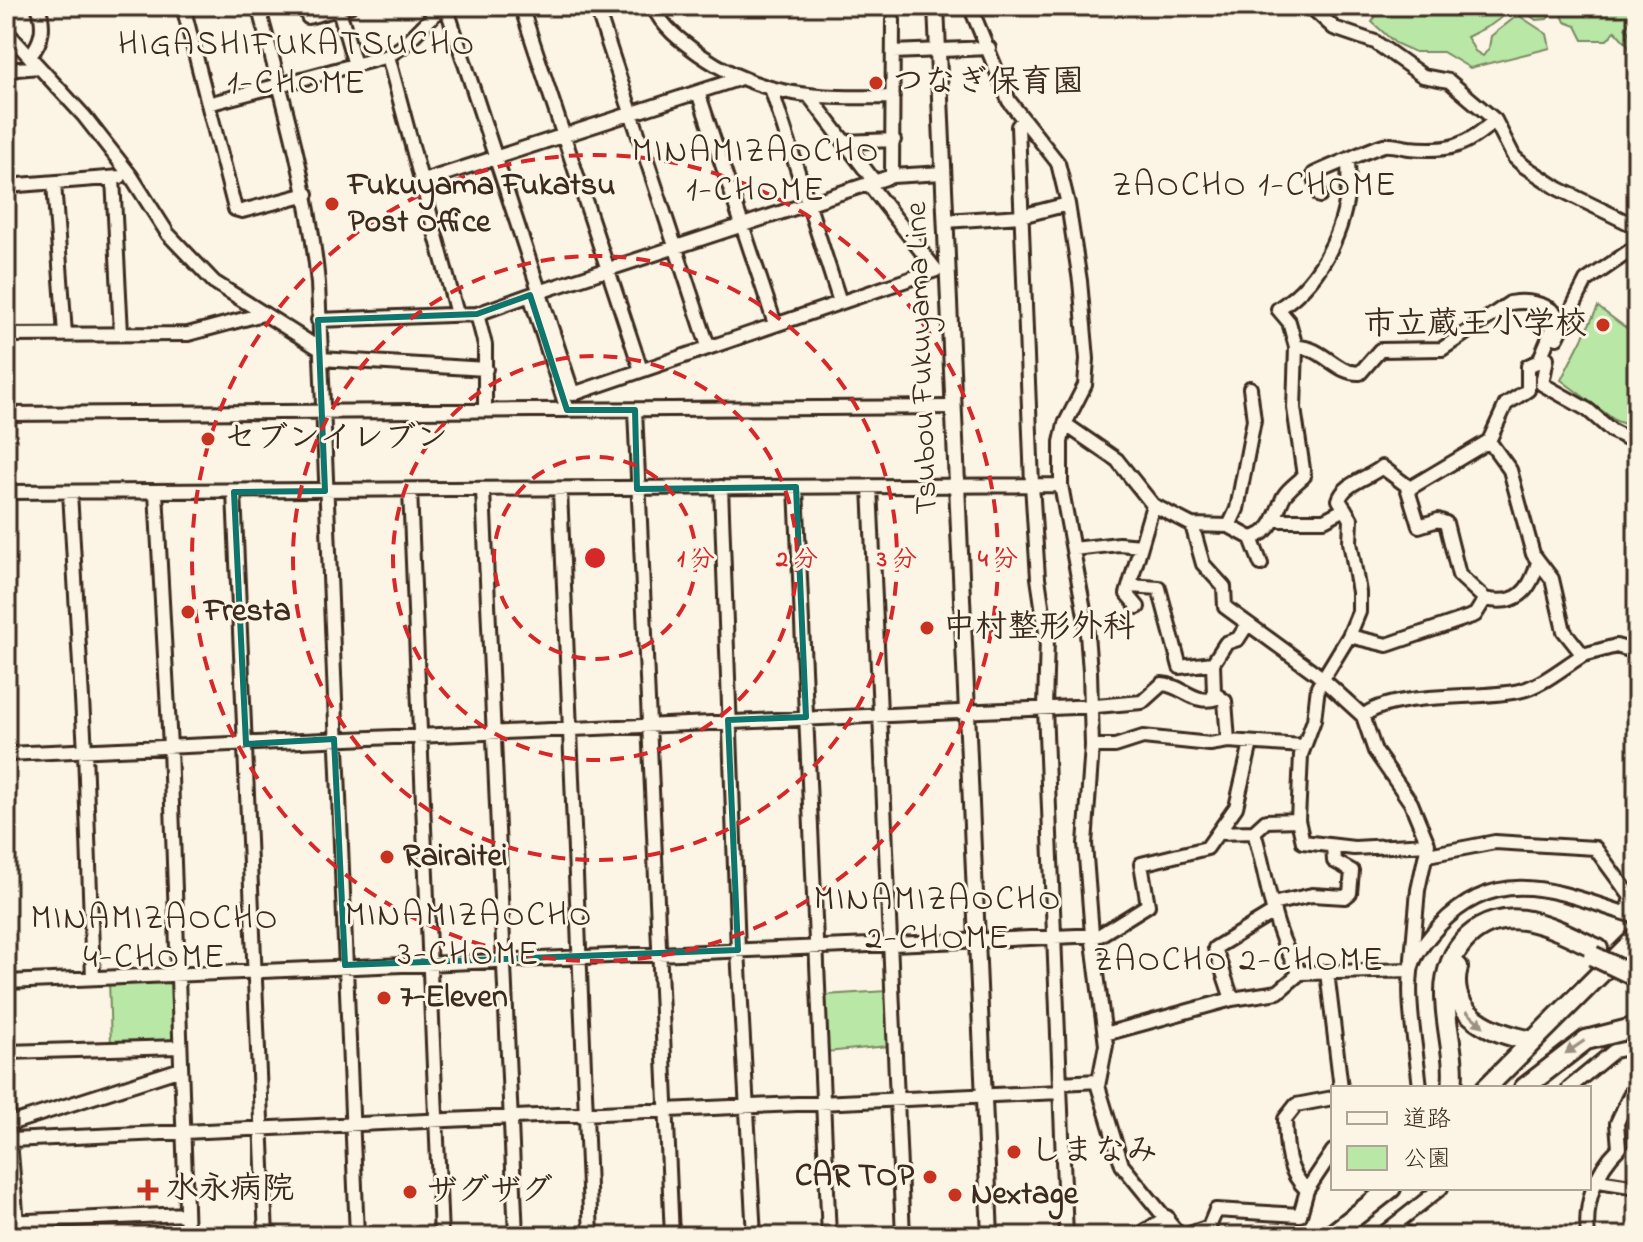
<svg xmlns="http://www.w3.org/2000/svg" width="1643" height="1242" font-family="'Indie Flower','Klee One',sans-serif">
  <style>
    .green { fill: #b9e7a6; stroke: #7a8862; stroke-width: 2 }
    .lines { fill: none; stroke-linecap: round; stroke-linejoin: round }
    .minor-casing { stroke: #3b2a1e; stroke-width: 18 }
    .major-casing { stroke: #3b2a1e; stroke-width: 20 }
    .highway-casing { stroke: #3b2a1e; stroke-width: 24 }
    .minor { stroke: #fcf5e5; stroke-width: 12 }
    .major { stroke: #fcf5e5; stroke-width: 14 }
    .highway { stroke: #fcf5e5; stroke-width: 18 }
    .highway-bridge-casing { stroke: #3b2a1e; stroke-width: 24; stroke-linecap: butt }
    .highway-bridge { stroke: #fcf5e5; stroke-width: 18 }
    .oneway { fill: #9c9082 }
    .marked { fill: none; stroke: #0f766e; stroke-width: 6; stroke-linejoin: round }
    .ring { fill: none; stroke: #d62828; stroke-width: 4; stroke-dasharray: 14 10 }
    .poi-dot { fill: #c8321e; stroke: #fcf5e5; stroke-width: 3 }
    .labels { text-anchor: middle; dominant-baseline: central; stroke-width: 6; stroke-linejoin: round; paint-order: stroke }
    .poi-label { font-size: 32px; font-weight: bold; fill: #3b2a1e; stroke: #fcf5e5; text-anchor: start }
    .street-label { font-size: 32px; fill: #3b2a1e; stroke: #fcf5e5 }
    .neighbourhood-label { font-size: 34px; letter-spacing: 2px; fill: #3b2a1e; stroke: #fcf5e5 }
    .centre { fill: #d62828; stroke: #fcf5e5; stroke-width: 4 }
    .ring-label { font-size: 24px; text-anchor: middle; font-weight: bold; fill: #d62828; stroke: #fcf5e5; stroke-width: 6; stroke-linejoin: round; paint-order: stroke }
  </style>
  <rect width="100%" height="100%" fill="#fcf5e5"/>
  <filter id="ink" filterUnits="userSpaceOnUse"><feTurbulence type="fractalNoise" baseFrequency=".0125" numOctaves="2"/><feDisplacementMap in="SourceGraphic" scale="16" xChannelSelector="R" yChannelSelector="G"/><feConvolveMatrix kernelMatrix="1 2 1 2 8 2 1 2 1" color-interpolation-filters="sRGB"/></filter>
  <g filter="url(#ink)">
    <path class="green" d="M1382 6H1558L1547 19 1536 20 1517 6 1491 25 1467 37 1475 51 1483 56 1489 48 1491 36 1518 15 1547 34 1550 48 1470 68 1443 52H1415L1395 43 1372 22Z
      M1565 6H1637V21H1630L1625 28 1637 42V71L1628 45 1615 31 1607 40H1583L1576 26 1565 22 1562 15Z
      M1598 307 1629 330 1637 320V428L1616 421 1561 380Z
      M176 975 179 1045 111 1047 109 979Z
      M886 991 888 1046 826 1052 825 995Z"/>
    <g class="lines">
      <g class="minor-casing">
        <path id="minor" d="M183 6 235 209 242 211 307 194
          M258 6C283 98 309 188 318 283L357 1236
          M306 6 308 17 350 6
          M338 6 355 65
          M446 6 573 394 936 270 868 183
          M521 6 641 370
          M596 6 708 346
          M653 6C662 27 681 41 699 54 764 99 817 98 893 97
          M970 6 1009 101 1058 163 1068 204 1080 281 1087 359 1085 385 1065 424 1061 442V485L1086 621 1090 671 1092 746 1085 844 1092 934 1106 1045 1098 1086 1122 1165 1180 1236
          M1310 6 1334 28 1375 42 1423 76 1449 81 1495 120 1514 157 1524 166 1559 189 1637 227
          M893 20 892 176 943 173
          M6 31 84 116 131 176 168 234 214 282 320 349
          M893 52 989 48
          M30 56C43 40 45 26 38 6
          M388 56 457 314
          M6 70 39 67
          M772 91 840 302
          M698 92 775 324
          M810 97 874 181
          M208 104 388 56 402 47 443 6
          M1022 121 1018 126 1032 484 1038 578 1047 639 1045 708 1066 1236
          M844 142 894 140
          M1348 162C1352 218 1326 278 1278 309L1289 322 1296 347C1323 346 1335 374 1360 373L1380 350 1442 349 1510 303C1526 300 1548 303 1558 316L1539 361
          M113 178 121 333
          M420 182 738 79
          M54 183 65 334
          M6 186 120 177
          M1320 196 1314 174C1320 171 1378 146 1384 145 1391 144 1402 147 1409 148 1448 152 1466 147 1495 120
          M945 221 1021 216 1068 204
          M530 295 892 176
          M477 314 485 345V410
          M318 320 477 314 530 295 567 410
          M6 335 188 334 263 314
          M1557 338 1586 281 1637 246
          M1547 358 1542 384 1588 410 1612 431 1637 443
          M321 359 486 369
          M635 410 672 1236
          M6 414 953 407
          M1065 424 1117 460 1153 505 1192 525 1229 526 1251 538 1261 564
          M870 486 903 1236
          M721 487 738 950 754 1236
          M796 487 829 1236
          M1407 487 1419 526 1438 520 1446 523 1459 575 1485 599
          M410 490 441 1236
          M483 490 516 1236
          M560 490 591 1236
          M6 492 1061 485
          M70 492 85 751 93 978
          M156 492 170 747 187 1236
          M234 492 266 1236
          M1275 520H1324L1345 509
          M1192 525 1203 564 1224 587 1225 607 1317 674 1363 716
          M1229 526 1237 509 1254 420 1250 388
          M1251 538C1272 533 1275 516 1282 500 1285 491 1297 483 1304 476L1294 408 1296 347
          M1073 549 1119 544 1141 546 1153 505
          M1130 586 1159 588 1180 667 1213 663 1226 643 1238 639 1247 625
          M1138 607 1127 594 1141 546
          M1349 636 1387 645 1475 615 1485 599C1517 606 1530 592 1538 562
          M1583 655 1616 646 1637 652
          M1213 663 1214 693 1225 701 1228 741
          M1092 746H1115L1143 737 1210 744 1228 741 1303 746
          M6 754 1096 706 1142 702 1162 684C1183 685 1194 706 1217 698
          M1254 832 1266 821 1298 820
          M1218 833 1254 832C1268 879 1272 932 1300 973
          M1428 844 1354 848 1303 842 1298 820 1301 755 1314 720 1318 687 1349 636 1359 612V592L1350 542 1351 519 1339 500C1344 483 1369 478 1382 467L1410 488 1489 441
          M1428 855 1495 842 1595 848 1631 897 1627 914
          M1272 904 1312 895 1345 897 1350 893 1352 871 1334 861 1333 846
          M1327 972 1341 1088
          M6 982 1100 935 1148 905 1141 864 1207 848 1236 807 1251 743
          M1232 999 1215 948 1274 912
          M1105 1034 1232 999 1278 992 1300 973 1411 970 1418 890 1428 844 1411 803 1375 751 1363 716C1394 691 1478 700 1519 691 1542 686 1563 667 1583 655L1564 631 1552 579 1533 554 1510 470 1489 441 1506 404 1528 390V366L1539 361 1544 364
          M1629 1047 1637 1064
          M6 1052 180 1047
          M1060 1083 1099 1081
          M1420 1088C1417 1053 1407 1006 1411 972 1412 957 1429 937 1439 926 1501 860 1564 895 1637 917
          M1569 1088 1614 1051 1637 1046
          M6 1093 18 1236
          M9 1124 181 1069
          M10 1140 1060 1092
          M1592 1180 1637 1187
          M1307 1190C1286 1171 1286 1146 1285 1119L1296 1105 1333 1098
          M6 1222 186 1214
          M1397 1226 1410 1236
          M1138 1236 1167 1217
          M1184 1236 1209 1227 1216 1210 1300 1215 1307 1190 1333 1151
          M1380 1236 1441 1188
          M1588 1236C1584 1203 1596 1170 1619 1148L1617 1123 1637 1080"/>
      </g>
      <g class="major-casing">
        <path id="major" d="M936 6 990 1236"/>
      </g>
      <g class="highway-casing">
        <path id="highway" d="M1458 967C1445 1016 1495 1034 1533 1041
          M1452 1088C1456 1057 1445 1026 1445 995 1444 948 1480 911 1529 921 1553 926 1576 939 1598 949
          M1486 1088 1637 937
          M1524 1088 1586 1040 1637 1027
          M1330 1236 1391 1188"/>
      </g>
      <use href="#minor" class="minor"/>
      <use href="#major" class="major"/>
      <use href="#highway" class="highway"/>
      <g class="highway-bridge-casing">
        <path id="highway-bridge" d="M1593 956 1637 977"/>
      </g>
      <use href="#highway-bridge" class="highway-bridge"/>
    </g>
    <defs><path id="oneway-solid" d="M-6-.8H1V-3.2L6.5 0L1 3.2V.8H-6Z" transform="scale(2)"/></defs>
    <g class="oneway">
      <use href="#oneway-solid" transform="translate(1475 1019) rotate(42)"/>
      <use href="#oneway-solid" transform="translate(1575 1047) rotate(146)"/>
    </g>
  </g>
  <path class="marked" d="M530 295 567 410H635L637 489 796 487 806 717 728 720 738 950 345 965 334 739 246 744 234 492 325 491 318 320 477 314Z"/>
  <g class="ring">
    <circle cx="595" cy="558" r="101"/>
    <circle cx="595" cy="558" r="202"/>
    <circle cx="595" cy="558" r="302"/>
    <circle cx="595" cy="558" r="403"/>
  </g>
  <g class="poi-dot">
    <circle cx="876" cy="83" r="8"/>
    <circle cx="332" cy="204" r="8"/>
    <circle cx="1603" cy="325" r="8"/>
    <circle cx="208" cy="439" r="8"/>
    <circle cx="188" cy="612" r="8"/>
    <circle cx="927" cy="628" r="8"/>
    <circle cx="387" cy="857" r="8"/>
    <circle cx="384" cy="998" r="8"/>
    <circle cx="1014" cy="1152" r="8"/>
    <circle cx="930" cy="1177" r="8"/>
    <path d="M144 1178h8v8h8v8h-8v8h-8v-8h-8v-8h8z"/>
    <circle cx="410" cy="1192" r="8"/>
    <circle cx="955" cy="1195" r="8"/>
  </g>
  <g class="labels">
    <g class="poi-label">
      <text x="892" y="83">つなぎ保育園</text>
      <text x="348" y="186">Fukuyama Fukatsu<tspan x="348" dy="37">Post Office</tspan></text>
      <text x="1587" y="325" text-anchor="end">市立蔵王小学校</text>
      <text x="224" y="439">セブンイレブン</text>
      <text x="204" y="612">Fresta</text>
      <text x="943" y="628">中村整形外科</text>
      <text x="403" y="857">Rairaitei</text>
      <text x="400" y="998">7-Eleven</text>
      <text x="1030" y="1152">しまなみ</text>
      <text x="914" y="1177" text-anchor="end">CAR TOP</text>
      <text x="166" y="1190">水永病院</text>
      <text x="426" y="1192">ザグザグ</text>
      <text x="971" y="1195">Nextage</text>
    </g>
    <g class="street-label">
      <text transform="translate(923 358) rotate(-92)">Tsubou Fukuyama Line</text>
    </g>
    <g class="neighbourhood-label">
      <text x="297" y="46">HIGASHIFUKATSUCHO<tspan x="297" dy="39">1-CHOME</tspan></text>
      <text x="756" y="153">MINAMIZAOCHO<tspan x="756" dy="39">1-CHOME</tspan></text>
      <text x="1255" y="187">ZAOCHO 1-CHOME</text>
      <text x="938" y="901">MINAMIZAOCHO<tspan x="938" dy="39">2-CHOME</tspan></text>
      <text x="469" y="917">MINAMIZAOCHO<tspan x="469" dy="39">3-CHOME</tspan></text>
      <text x="155" y="920">MINAMIZAOCHO<tspan x="155" dy="39">4-CHOME</tspan></text>
      <text x="1239" y="962">ZAOCHO 2-CHOME</text>
    </g>
  </g>
  <circle cx="595" cy="558" r="12" class="centre"/>
  <g class="ring-label">
    <text x="696" y="566">1 分</text>
    <text x="797" y="566">2 分</text>
    <text x="897" y="566">3 分</text>
    <text x="998" y="566">4 分</text>
  </g>
  <rect width="1643" height="1242" fill="none" stroke="#fcf5e5" stroke-width="32"/>
  <rect x="16" y="16" width="1611" height="1210" fill="none" stroke="#3b2a1e" stroke-width="3" filter="url(#ink)"/>
  <rect x="1331" y="1086" width="260" height="104" fill="#fcf5e5" stroke="#afa495" stroke-width="2"/>
  <rect x="1347" y="1112" width="40" height="12" fill="#fcf5e5" stroke="#afa495" stroke-width="2"/>
  <text x="1403" y="1126" font-size="24" fill="#3b2a1e">道路</text>
  <rect x="1347" y="1146" width="40" height="24" fill="#b9e7a6" stroke="#afa495" stroke-width="2"/>
  <text x="1403" y="1166" font-size="24" fill="#3b2a1e">公園</text>
</svg>
